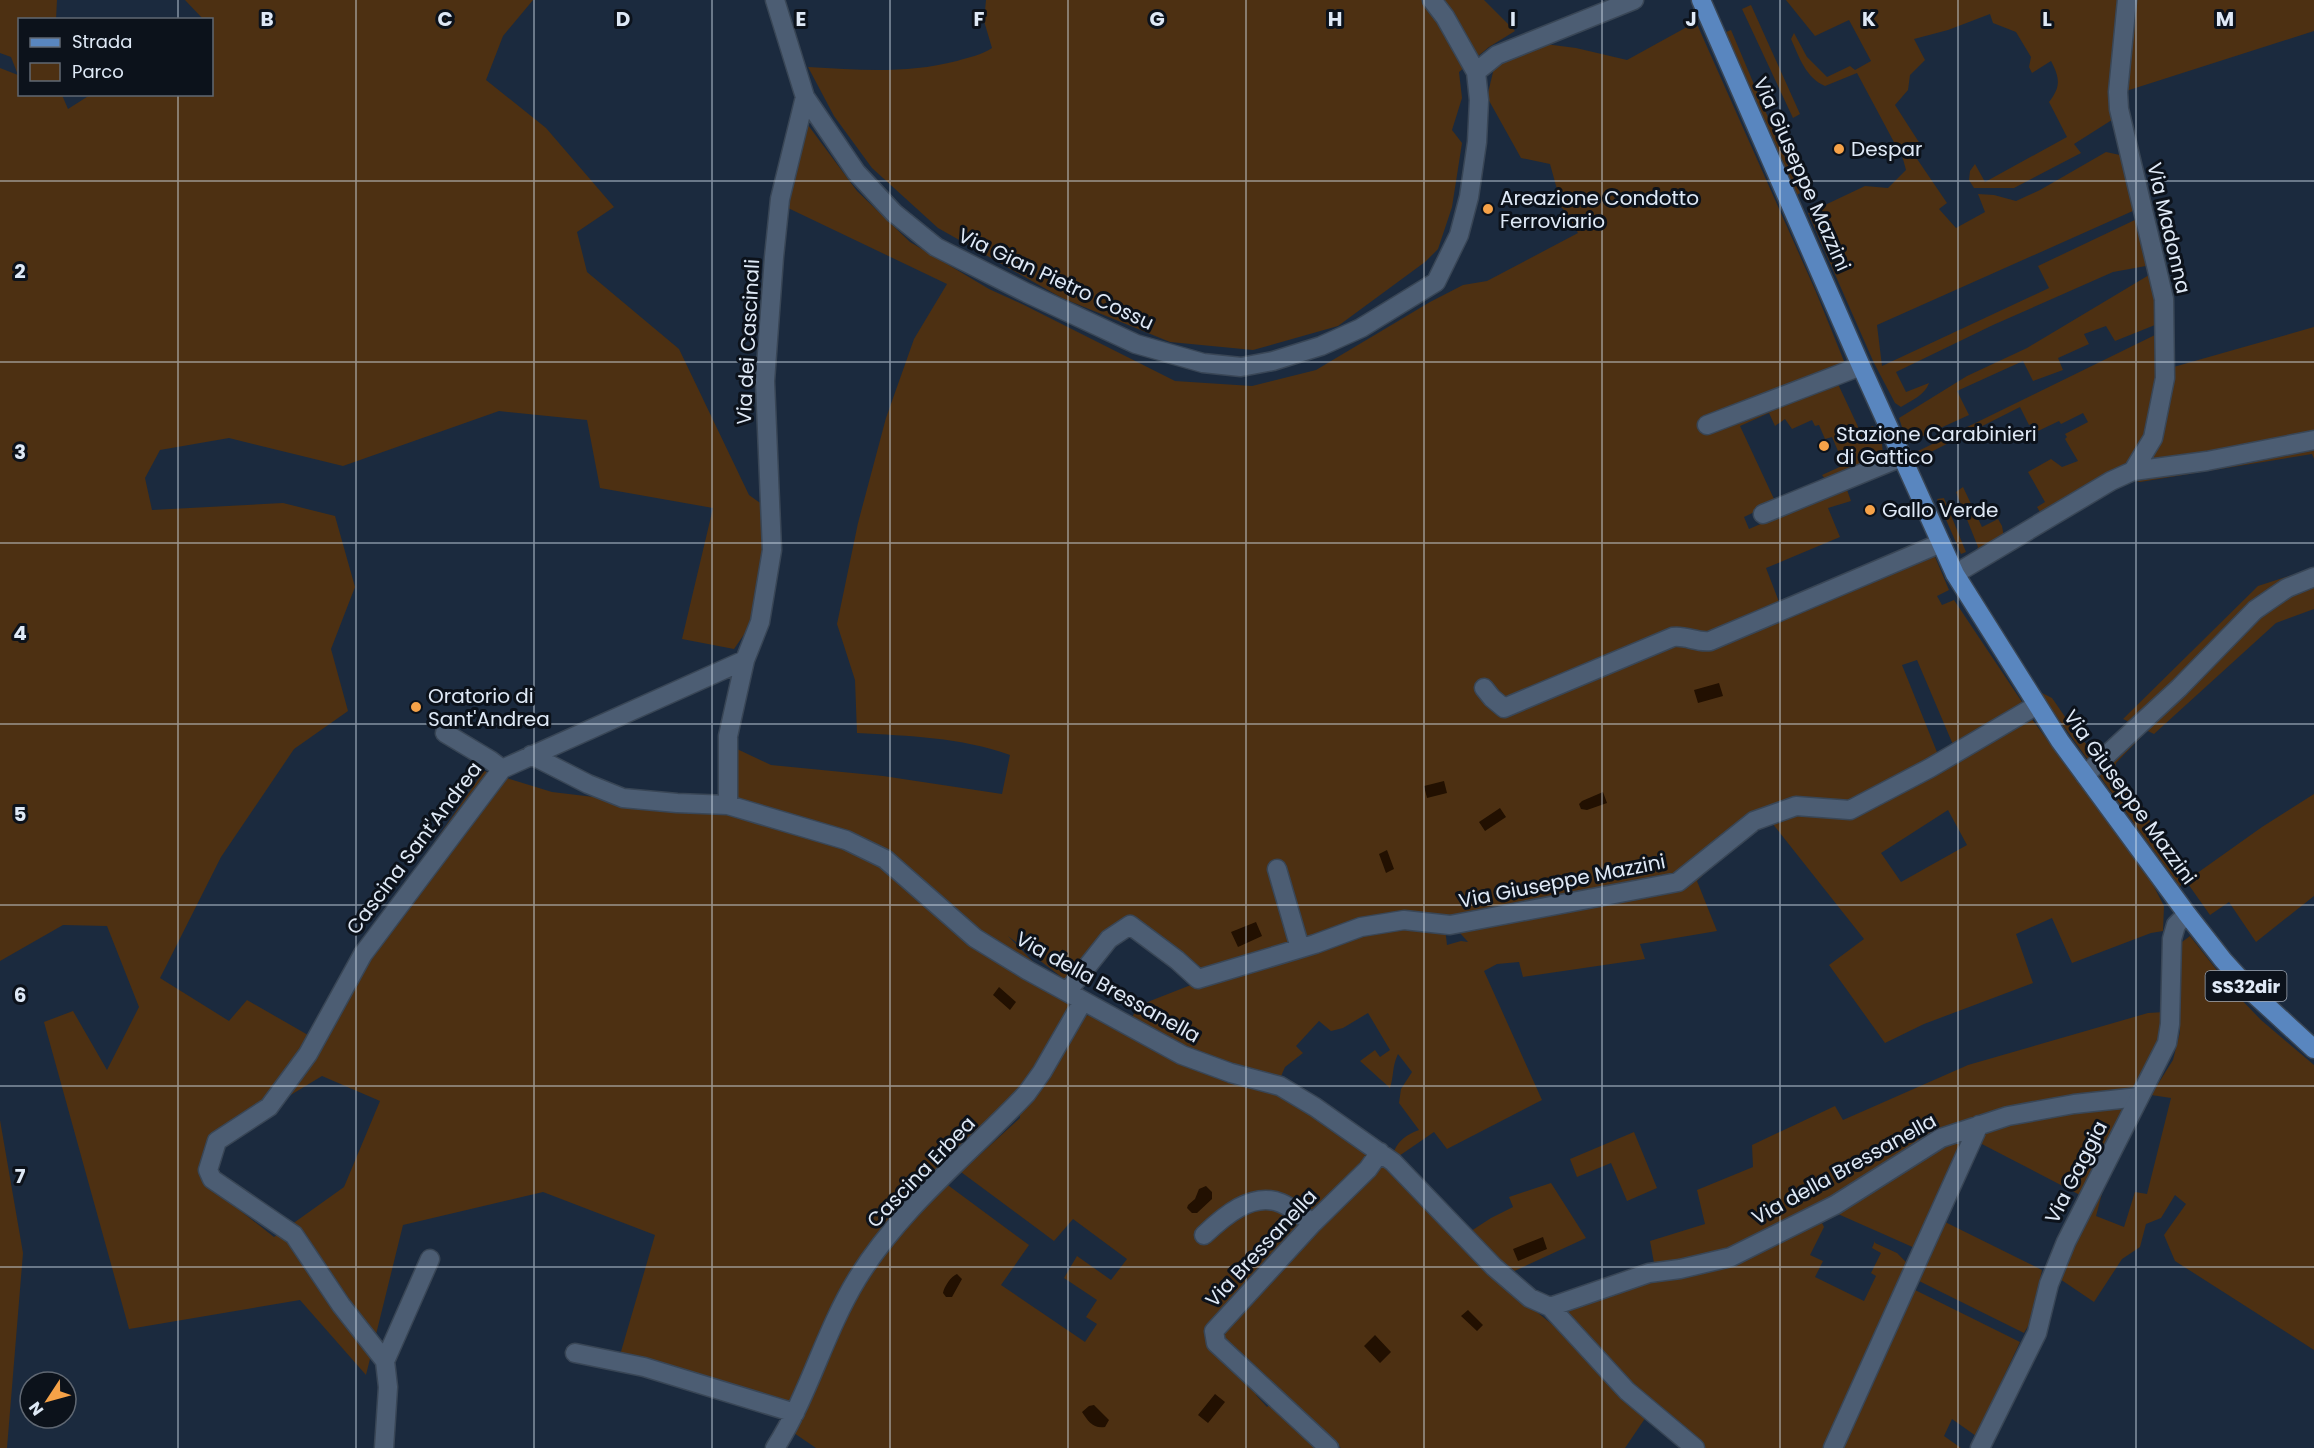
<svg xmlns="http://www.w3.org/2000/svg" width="2314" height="1448" font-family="Poppins,sans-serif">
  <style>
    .green { fill: #4d3012; fill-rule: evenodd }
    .water { fill: #221001 }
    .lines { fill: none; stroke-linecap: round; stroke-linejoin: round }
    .street-casing { stroke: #394656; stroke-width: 21 }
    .secondary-casing { stroke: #394656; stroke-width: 21 }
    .primary-casing { stroke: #394656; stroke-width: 21 }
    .street { stroke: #4c5d73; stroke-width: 18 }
    .secondary { stroke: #4c5d73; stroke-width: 18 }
    .primary { stroke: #5986bf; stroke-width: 18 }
    .grid { fill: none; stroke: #dfe9f6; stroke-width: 1.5; stroke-opacity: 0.55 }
    .poi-dot { fill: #f6a248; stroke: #0c121b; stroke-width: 2 }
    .labels { text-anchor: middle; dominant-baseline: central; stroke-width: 6; stroke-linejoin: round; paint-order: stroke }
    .shield { fill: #0c121b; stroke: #a0a8b4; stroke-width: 1.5 }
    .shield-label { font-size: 18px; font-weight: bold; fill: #dfe9f6 }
    .poi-label { font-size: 20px; fill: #dfe9f6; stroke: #0c121b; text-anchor: start }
    .street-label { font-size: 20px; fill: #dfe9f6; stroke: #0c121b }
    .grid-label { font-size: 20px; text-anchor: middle; font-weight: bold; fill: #dfe9f6; stroke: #0c121b; stroke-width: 6; stroke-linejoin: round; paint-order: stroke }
  </style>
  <rect width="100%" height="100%" fill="#1b2a3e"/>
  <path class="green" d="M0 0H57L56 19 20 20V94L62 95 68 109 90 95 212 94V20L203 19 185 0H533L503 36 486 80 546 128 614 207 577 232 587 272 679 349 749 495 763 505V564L752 623 734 649 682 639 713 508 600 488 587 420 499 411 343 466 229 438 160 450 145 478 152 510 283 503 335 516 355 587 331 649 348 711 294 749 221 857 160 978 229 1021 247 1000 308 1035 355 956 484 771 552 792 728 813 737 749 771 765 883 776 1002 794 1010 755C960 737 909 736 857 733L855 680 837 624 858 523 886 418 914 339 947 284 788 208 808 125 857 191 910 242 989 289 1024 305 1175 381 1252 386 1316 370 1430 302 1463 285 1487 281 1578 233 1565 211 1549 195 1558 193 1550 164 1521 158 1487 97 1494 68 1506 57 1545 44 1576 48 1627 60 1696 22 1816 292 1850 376 1838 384 1860 431 1873 426 1882 444 1883 454 1877 461 1827 482 1822 475 1844 465 1832 437 1825 439 1819 425 1815 426 1812 420 1792 429 1785 419 1775 426 1769 413 1740 426 1774 499 1771 504 1744 517 1749 529 1846 487 1851 501 1828 508 1840 537 1766 568 1784 615 1933 552 1949 590 1937 596 1942 605 1954 600 2022 702 2016 711 1954 747 1917 660 1902 665 1943 767 2031 718 2152 883 2164 906 2163 931 2151 933 2072 963 2052 918 2016 934 2033 983 1924 1024 1885 1043 1829 965 1864 939 1772 823 1759 825 1722 856 1697 881 1717 931 1640 944 1645 959 1523 977 1519 962 1497 964 1484 971 1542 1100 1447 1149 1434 1132 1399 1156 1394 1151C1400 1139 1406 1135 1419 1130L1399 1103 1401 1089 1412 1072 1398 1054C1392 1066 1394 1076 1390 1088L1360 1061 1375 1050 1380 1057 1390 1050 1368 1013 1343 1028 1331 1031 1319 1021 1296 1046 1303 1053 1285 1067 1279 1081 1231 1070 1129 1023 1137 1008 1150 1001 1196 983 1241 969 1403 925 1445 928 1447 945 1461 941 1468 942 1453 925 1404 920 1203 969 1143 923 1110 946 1077 989 1008 936 1085 1015 1092 1016 1143 1040 1269 1090 1365 1149 1367 1160C1312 1218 1261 1278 1205 1335L1207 1340 1257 1384 1256 1395 1267 1407 1274 1401 1318 1442 1314 1448H816L791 1431 865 1274 945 1183 1029 1245 1001 1285 1085 1342 1097 1324 1086 1317 1097 1300 1064 1278 1077 1256 1111 1280 1127 1259 1073 1219 1054 1241 961 1172 1020 1118V1114L1001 1113 839 1294 824 1322 792 1407 620 1355 655 1235 543 1192 403 1225 366 1375 300 1300 129 1329 44 1022 73 1011 107 1070 139 1007 107 926 63 925 0 961V68L18 75 11 57 0 53ZM1948 810 1967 845 1901 882 1881 853ZM322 1076 380 1101 344 1187 274 1237 209 1186 213 1142Z
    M986 0H1484L1515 31 1489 47 1459 72 1462 98 1452 130 1462 143 1452 207 1438 249 1425 262 1338 326 1253 350 1170 342 1062 298 938 228 872 168 834 116 808 67C860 70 906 74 957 61 970 57 981 55 992 48L984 21Z
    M1786 0H2120L2115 118 2074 144 2081 153 2014 188H1974L1969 180 1970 171 1975 164 1985 182 2067 137 2049 102C2061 87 2060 78 2051 61L2032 73 2029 67 2031 57 2016 32 1993 23 1990 14 1948 30 1914 39 1925 60 1910 75 1908 90 1895 105 1922 147 1913 153 1947 203 1939 209 1956 228 1985 212 1978 194 1994 195 2016 201 2040 190 2106 152 2120 155 2135 210 1877 325 1882 366 2049 288 2038 266 2139 218 2146 266 2113 272 1993 325 1896 372 1906 392 1929 383C1925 395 1912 400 1901 407L1895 403 1874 363 1808 213 1865 186 1888 188 1906 170 1903 159 1857 73 1825 86C1806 78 1799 57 1791 39L1794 33 1807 57 1827 77 1850 66 1855 70 1871 61 1849 20 1815 36Z
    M2131 0H2314V31L2123 92Z
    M1751 5 1800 114 1793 118 1742 9Z
    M1731 30 1800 193 1797 195 1726 32Z
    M2149 275 2155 303V325L2115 341 2106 326 2084 334 2089 344 2058 358 2063 370 2033 381 2023 361 1957 391 1969 415 1912 441 1906 439 1899 418 1967 376 2027 348Z
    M2314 327V433L2146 465 2170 368Z
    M2157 334 2158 376 2144 439 2134 458 2043 517 2037 507 2045 502 2028 472 2051 459 2062 467 2078 461 2065 439 2067 437 2065 434 2088 422 2083 413 2061 424 2059 421 2038 431 2034 423 2029 425 2020 407 1917 459 1914 453Z
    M2314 444V459L2312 454 2140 482 2133 480Z
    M1963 487 1982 527 1998 519 2002 526 2004 537 1974 556 1978 547 1956 492Z
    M1944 498 1966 552 1961 554 1937 499Z
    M2314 568V609L2276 623 2154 734 2123 719 2258 586Z
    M2038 691 2052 698 2079 737 2098 755 2140 731 2143 735 2116 763 2114 773 2125 788 2134 794 2147 812 2158 846 2183 882 2180 887Z
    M2314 794V896L2256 942 2229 902 2210 915 2186 881 2262 827Z
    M2190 936 2234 992 2261 1020 2314 1065V1350L2175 1261 2164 1235 2186 1204 2175 1195 2161 1218 2146 1224 2140 1247 2122 1259 2094 1302 2057 1277 2108 1171 2096 1216 2124 1227 2135 1192 2147 1194 2171 1098 2151 1095 2173 1060 2180 1032 2177 988 2178 945Z
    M2165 1012C2161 1039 2151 1065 2135 1087L1985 1117 1850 1191 1746 1243 1678 1264 1654 1263 1650 1241 1705 1224 1697 1190 1753 1167 1752 1145 1835 1106 1843 1120 1968 1065 2148 1013Z
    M2121 1107 2123 1113 2080 1195 1978 1142C1987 1116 2094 1110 2121 1107Z
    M0 1120 23 1253 7 1448H0Z
    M1634 1132 1657 1188 1627 1201 1611 1163 1577 1177 1570 1159Z
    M1968 1138 1917 1249 1838 1214 1822 1223 1824 1227 1810 1255 1823 1261 1815 1277 1864 1301 1876 1276 1871 1273 1881 1253 1872 1248 1875 1241V1243L1897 1253 1907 1263 1827 1448H1702L1631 1387 1560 1312 1607 1293 1683 1273 1921 1154Z
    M1384 1162 1507 1288 1558 1329 1648 1414 1625 1448H1341L1219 1335Z
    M1551 1183 1586 1238 1508 1274 1468 1233 1491 1218 1513 1207 1509 1197Z
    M1941 1220 2042 1270 2031 1321 2024 1333 1917 1280Z
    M1911 1288 2020 1342 1976 1436 1952 1419 1944 1436 1961 1448H1839Z"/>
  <path class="water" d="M1719 683 1723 696 1698 703 1694 690Z
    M1444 781 1447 793 1427 798 1424 786Z
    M1603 792 1607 803 1587 810 1581 809 1579 804 1582 801Z
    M1500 808 1506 817 1485 831 1479 822Z
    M1387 850 1394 869 1386 873 1379 854Z
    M1256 922 1262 936 1238 947 1231 932Z
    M999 987 1016 1002 1010 1010 993 995Z
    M1206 1186 1212 1192V1199L1197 1213H1192L1187 1208 1188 1205 1195 1199 1199 1189Z
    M1543 1237 1547 1249 1518 1261 1513 1249Z
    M957 1274 962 1279 952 1297H946L943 1293C944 1287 951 1276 957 1274Z
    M1468 1310 1483 1325 1477 1331 1461 1316Z
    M1375 1335 1391 1352 1380 1363 1364 1346Z
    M1215 1394 1225 1402 1208 1423 1198 1415Z
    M1094 1405 1109 1420 1105 1427C1093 1429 1088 1421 1082 1412L1089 1406Z"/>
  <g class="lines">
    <g class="street-casing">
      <path id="street" d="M775 0 805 97 856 172 894 213 936 247 1027 293 1136 344 1203 363 1241 367 1273 361 1321 346 1361 328 1436 282 1459 235 1469 197 1477 142 1479 100 1476 72 1445 17 1432 0
        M1476 72 1497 55 1634 0
        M805 97 780 199 774 257 765 381 772 550 760 622 745 660 728 736V805L846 840 885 859 975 938 1027 970 1182 1055 1231 1073 1280 1086 1315 1107 1393 1162 1494 1267 1530 1298 1550 1307 1649 1273 1680 1269 1731 1257 1835 1205 1941 1138 2008 1116 2074 1104 2139 1097
        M1707 425 1861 366
        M2133 471 2207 461 2314 440
        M1763 514 1902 457
        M1955 574 2111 481 2133 471 2153 438 2165 378 2164 299 2119 109 2118 92 2127 0
        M1484 688 1492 698 1504 708 1673 637C1686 635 1697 643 1710 641L1941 543
        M445 733 490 760 502 769
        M531 755 588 784 623 798 677 803 728 805
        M2085 775 2179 688 2255 610 2287 588 2314 577
        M1277 869 1300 948
        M1067 992 1109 939 1130 925 1177 960 1198 979 1315 944 1361 927 1404 920 1450 925 1678 882 1754 821 1796 806 1850 810 1930 768 2037 705
        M1204 1235C1223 1217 1252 1191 1281 1203 1293 1208 1303 1217 1313 1223
        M1550 1307 1627 1391 1695 1448
        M575 1353 644 1367 795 1413
        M385 1361 341 1305 294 1235 212 1179 208 1170 217 1141 269 1107 308 1054 363 954 502 769 745 660
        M384 1448 388 1387 385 1361 430 1259
        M775 1448C809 1395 824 1333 857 1279 901 1207 970 1154 1027 1093L1042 1072 1083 1001
        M1329 1448 1216 1343 1214 1331 1313 1223 1368 1169 1380 1152
        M1833 1448 1979 1125"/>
    </g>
    <g class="secondary-casing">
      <path id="secondary" d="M1980 1448 2037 1333 2049 1284 2066 1242 2167 1043 2170 1024 2172 939 2176 925 2187 914"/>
    </g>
    <g class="primary-casing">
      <path id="primary" d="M1701 0 1861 366 1955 574 2060 741 2187 914 2223 960 2254 994 2314 1049"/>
    </g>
    <use href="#street" class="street"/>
    <use href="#secondary" class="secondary"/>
    <use href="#primary" class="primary"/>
  </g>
  <path class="grid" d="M178 0V20M356 0V1448M534 0V1448M712 0V1448M890 0V1448M1068 0V1448M1246 0V1448M1424 0V1448M1602 0V1448M1780 0V1448M1958 0V1448M2136 0V1448M178 94V1448M0 181H2314M0 362H2314M0 543H2314M0 724H2314M0 905H2314M0 1086H2314M0 1267H2314"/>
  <g class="poi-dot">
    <circle cx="1839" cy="149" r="6"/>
    <circle cx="1488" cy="209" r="6"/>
    <circle cx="1824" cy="446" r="6"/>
    <circle cx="1870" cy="510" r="6"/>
    <circle cx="416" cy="707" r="6"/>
  </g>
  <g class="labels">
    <rect class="shield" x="2205.5" y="971" width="81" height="30" rx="4.5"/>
    <g class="shield-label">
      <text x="2246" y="986">SS32dir</text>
    </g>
    <g class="poi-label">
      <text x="1851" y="149">Despar</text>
      <text x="1500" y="198">Areazione Condotto<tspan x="1500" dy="23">Ferroviario</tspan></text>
      <text x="1836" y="434">Stazione Carabinieri<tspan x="1836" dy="23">di Gattico</tspan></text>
      <text x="1882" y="510">Gallo Verde</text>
      <text x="428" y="696">Oratorio di<tspan x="428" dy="23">Sant'Andrea</tspan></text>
    </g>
    <g class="street-label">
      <text transform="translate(1802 174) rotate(66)">Via Giuseppe Mazzini</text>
      <text transform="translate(2169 228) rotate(77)">Via Madonna</text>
      <text transform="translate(1056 279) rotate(25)">Via Gian Pietro Cossu</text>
      <text transform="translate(748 342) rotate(-87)">Via dei Cascinali</text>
      <text transform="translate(2130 797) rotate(54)">Via Giuseppe Mazzini</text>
      <text transform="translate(414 848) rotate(-53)">Cascina Sant'Andrea</text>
      <text transform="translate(1562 881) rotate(-11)">Via Giuseppe Mazzini</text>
      <text transform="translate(1108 987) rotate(29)">Via della Bressanella</text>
      <text transform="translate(1844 1169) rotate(-29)">Via della Bressanella</text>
      <text transform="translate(921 1172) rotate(-46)">Cascina Erbea</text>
      <text transform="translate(2076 1172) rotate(-63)">Via Gaggia</text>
      <text transform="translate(1261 1248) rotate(-47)">Via Bressanella</text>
    </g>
  </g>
  <g class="grid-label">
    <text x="267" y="26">B</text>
    <text x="445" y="26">C</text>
    <text x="623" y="26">D</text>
    <text x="801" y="26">E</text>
    <text x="979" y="26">F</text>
    <text x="1157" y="26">G</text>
    <text x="1335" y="26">H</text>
    <text x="1513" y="26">I</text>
    <text x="1691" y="26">J</text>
    <text x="1869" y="26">K</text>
    <text x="2047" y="26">L</text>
    <text x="2225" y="26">M</text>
    <text x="20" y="278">2</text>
    <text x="20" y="459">3</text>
    <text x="20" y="640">4</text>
    <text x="20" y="821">5</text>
    <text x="20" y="1002">6</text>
    <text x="20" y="1183">7</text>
  </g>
  <rect x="18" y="18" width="195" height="78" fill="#0c121b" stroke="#606873" stroke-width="1.5"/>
  <rect x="30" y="38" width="30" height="9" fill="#5986bf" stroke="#606873" stroke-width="1.5"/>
  <text x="72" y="48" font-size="18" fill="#dfe9f6">Strada</text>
  <rect x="30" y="63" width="30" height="18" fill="#4d3012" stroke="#606873" stroke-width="1.5"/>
  <text x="72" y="78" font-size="18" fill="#dfe9f6">Parco</text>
  <g transform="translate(48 1400) rotate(234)"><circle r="28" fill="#0c121b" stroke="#606873" stroke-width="1.5"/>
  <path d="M0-4.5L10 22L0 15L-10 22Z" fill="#f6a248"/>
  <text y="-9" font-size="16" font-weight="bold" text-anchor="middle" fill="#dfe9f6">N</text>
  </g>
</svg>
